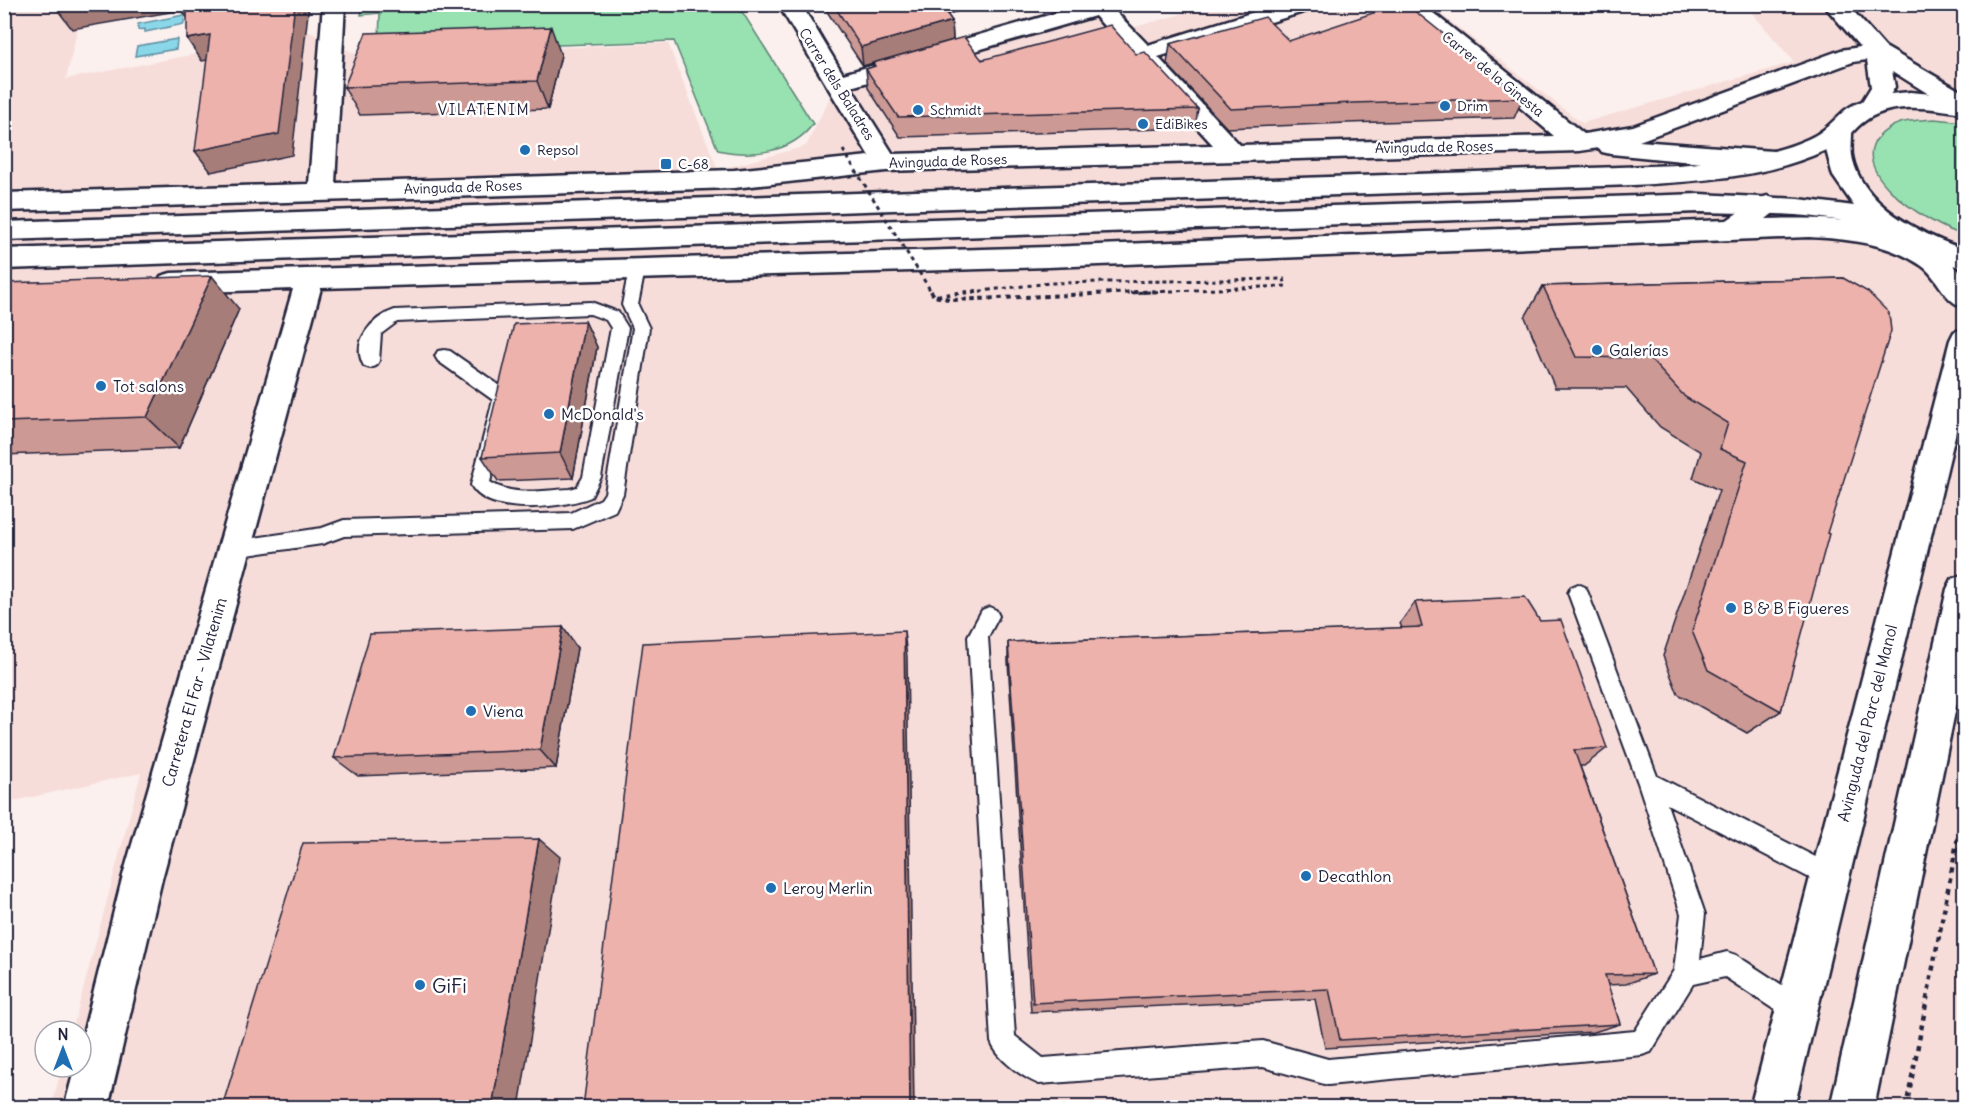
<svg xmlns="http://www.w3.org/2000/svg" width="1969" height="1112" font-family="Delius,sans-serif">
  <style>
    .built { fill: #f7ddda }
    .green { fill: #98e1b0; stroke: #5d8276; stroke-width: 1.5 }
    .water { fill: #8ad7e9; stroke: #608fa3; stroke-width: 1.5 }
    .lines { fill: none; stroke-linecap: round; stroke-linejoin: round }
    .service-casing { stroke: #22223b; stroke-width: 4 }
    .minor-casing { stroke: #22223b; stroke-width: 5 }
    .trunk-casing { stroke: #22223b; stroke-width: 5 }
    .path-far2 { stroke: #22223b; stroke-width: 3; stroke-dasharray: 4 4; stroke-linecap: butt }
    .path-far1 { stroke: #22223b; stroke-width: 4; stroke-dasharray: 4.5 4.5; stroke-linecap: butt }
    .path { stroke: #22223b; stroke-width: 4.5; stroke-dasharray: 5 5; stroke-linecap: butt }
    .service { fill: #fff; fill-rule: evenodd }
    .minor { fill: #fff; fill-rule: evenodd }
    .trunk { fill: #fff; fill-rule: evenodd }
    .path-bridge-far1 { stroke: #22223b; stroke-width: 3; stroke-dasharray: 4 4; stroke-linecap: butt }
    .path-bridge { stroke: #22223b; stroke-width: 4; stroke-dasharray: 4.5 4.5; stroke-linecap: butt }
    .wall { fill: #cc9994; stroke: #22223b; stroke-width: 1.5 }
    .shaded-wall { fill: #a67d78; stroke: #22223b; stroke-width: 1.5 }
    .building { fill: #edb2ac; stroke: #22223b; stroke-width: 1.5 }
    .poi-dot { fill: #1f6fb2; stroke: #fff; stroke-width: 2 }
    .labels { text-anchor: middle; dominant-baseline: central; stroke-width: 5; stroke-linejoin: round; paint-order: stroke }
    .far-street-label { font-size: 14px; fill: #22223b; stroke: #fff }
    .far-poi-label { font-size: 14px; fill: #22223b; stroke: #fff; text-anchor: start }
    .far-neighbourhood-label { font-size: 15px; letter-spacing: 1.5px; fill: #22223b; stroke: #fff }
    .poi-label { font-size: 16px; fill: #22223b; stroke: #fff; text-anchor: start }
    .street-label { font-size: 16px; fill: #22223b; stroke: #fff }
    .near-poi-label { font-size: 20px; fill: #22223b; stroke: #fff; text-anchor: start }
  </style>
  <rect width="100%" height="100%" fill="#fbf0ee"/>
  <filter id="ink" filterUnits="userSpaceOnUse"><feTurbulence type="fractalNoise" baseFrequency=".0167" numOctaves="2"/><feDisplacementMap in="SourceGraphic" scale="12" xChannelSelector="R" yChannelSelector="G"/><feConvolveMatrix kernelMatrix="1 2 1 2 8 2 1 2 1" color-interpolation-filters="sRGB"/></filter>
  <g filter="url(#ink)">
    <path class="built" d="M4 5H83L66 79 310 32 360 56 668 43 718 170 806 146 837 83 1100 8 1120 31 1214 5H1429L1582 123 1794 62 1745 5H1964V1107H51L62 1067H81V1031H72L141 773 5 803Z"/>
    <path class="green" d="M363 4 730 5 732 8 743 13 813 124C791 154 751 157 718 150L674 41 362 52V42L379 39 380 13 361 15Z
      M1934 119 1964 122V235C1929 226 1827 162 1893 126 1905 120 1920 120 1934 119Z"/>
    <path class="water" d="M184 15V24L145 32V29L138 30V24Z
      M177 39 176 49 135 56 137 46Z"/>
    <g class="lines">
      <g class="service-casing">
        <path id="service" d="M637 263 643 265 645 269 638 305 649 328 623 494 615 511 573 529 344 536 322 544 234 557 227 555 224 549 227 543 234 541 322 528 344 520 571 513 601 499 605 493 633 328 622 305 629 269 631 265Z
          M591 302 618 312 628 328 601 477 591 497C563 508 487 517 471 485L493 400 438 361 435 356 438 351 444 350 450 351 509 392 512 397 490 482C513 497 544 490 570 489L577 487 583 477 611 328 606 320 590 314 397 322 381 334 379 361 376 366 370 368 364 366C350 341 373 317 395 310Z
          M1578 584 1585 587 1588 593 1657 776 1837 868 1841 876 1837 884 1829 888 1667 804 1705 914 1700 959 1727 952 1736 955 1805 1000 1808 1009 1805 1018 1796 1021 1787 1018 1725 977 1693 984 1651 1052 1642 1055 1328 1085 1263 1067 1039 1084C1022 1077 997 1059 991 1042L968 636 982 610 989 607 996 610 999 616 988 637 1015 1036 1043 1058 1263 1041 1328 1059 1635 1031 1674 970 1681 914 1638 783 1568 593 1571 587Z"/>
      </g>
      <g class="minor-casing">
        <path id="minor" d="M323 4H345L335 183 734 170 869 156 778 4H801L843 74 1087 4H1124L1121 9 1115 11 1148 45 1280 4H1316L1313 9 1158 57 1240 145 1554 136 1397 4H1422L1584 134 1633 126 1841 50 1860 47 1823 4H1847L1885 47 1964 93V109L1927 93 1892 71 1895 87 1879 113 1870 116 1861 113 1858 108 1871 87 1867 60 1853 62 1639 141 1786 152 1790 158 1786 164 1777 166 1702 163 1611 154 1602 152 1599 148 1579 151 886 171 734 188 4 211V193L309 184ZM1095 16 1213 145 893 154 851 87Z
          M1767 196 1776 199 1780 205 1776 211 1766 219C1834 217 1919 219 1964 277V307C1945 303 1938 277 1922 266 1889 243 1848 239 1809 237L1048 267 321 288 162 879 108 1108H64L75 1067H81V1042L122 879 293 289 171 293 161 290 157 283 161 276 171 273 1048 247 1727 220 1758 199Z
          M1964 329V398L1794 1108H1750L1950 340 1954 332Z
          M1964 574V668L1874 1108H1830L1947 589 1952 579Z"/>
      </g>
      <g class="trunk-casing">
        <path id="trunk" d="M1910 92 1964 97V113C1925 108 1881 98 1852 133 1852 140 1851 149 1852 156 1861 205 1922 235 1964 249V268C1929 260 1901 238 1866 227 1814 211 1754 214 1700 212L4 269V249L1700 194 1799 199 1854 206 1833 176 1826 150C1766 178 1698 181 1633 185L4 240V222L1678 165C1722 161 1768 157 1808 139 1824 132 1832 122 1844 111 1862 97 1888 94 1910 92Z"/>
      </g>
      <path class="path-far2" d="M964 293 1050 283 1284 279 1286 286 1127 293"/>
      <path class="path-far1" d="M977 291 934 296 953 300 1163 291"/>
      <path class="path" d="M1906 1108 1964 806"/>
      <use href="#service" class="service"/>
      <use href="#minor" class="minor"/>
      <use href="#trunk" class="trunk"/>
      <path class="path-bridge-far1" d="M843 150 932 293"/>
      <path class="path-bridge" d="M931 291 934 296"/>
    </g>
    <path class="wall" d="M822 4H974V7L947 14 952 21 953 40 863 66Z
      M1289 41 1523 98 1514 118 1347 123 1227 128 1167 64 1170 44Z
      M1136 54 1198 109 1195 128 900 137 868 88 866 69 873 67V63Z
      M561 55 548 109 360 115 344 87Z
      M1843 278 1827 533 1781 711 1747 733 1678 694 1663 656 1719 490 1693 478 1701 452 1660 427 1626 388H1555L1525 317 1543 286Z
      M4 283 239 309 179 448 4 455Z
      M585 321 597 347 573 478 498 481 482 457Z
      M1415 602 1607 748 1584 766H1580L1654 974 1626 984 1608 985 1620 1024 1594 1032 1325 1048 1315 999 1031 1012 1008 662V642L1402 628 1400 623Z
      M577 648 556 768 358 776 334 758Z"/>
    <path class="shaded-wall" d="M75 4H192L193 27 182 10 72 29 56 8Z
      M295 4H309L292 155 211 172 195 151Z
      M936 4H974V7L936 17Z
      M952 21 953 40 863 66 861 47Z
      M551 27 561 55 548 109 537 81Z
      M210 35 224 57 202 61 187 39Z
      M212 276 239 309 179 448 147 417Z
      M585 321 597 347 573 478 560 453Z
      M563 627 577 648 556 768 540 750Z
      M904 631 907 657 914 1107H910Z
      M539 839 560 857 519 1107H492Z"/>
    <path class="building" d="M57 4H75L56 8Z
      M187 4H295L279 134 195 151 210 35 187 39Z
      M833 4H940L952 21 861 47Z
      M1400 4H1406L1523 98 1353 103 1231 109 1170 44 1265 17 1289 41Z
      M1110 25 1136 54 1145 52 1198 109 898 117 866 69 875 66 873 63 964 37 982 60Z
      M551 27 537 81 344 87 366 33Z
      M212 276 147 417 4 422V283Z
      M1843 278 1868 292 1889 313 1891 331 1827 533 1829 534 1781 711 1708 670 1692 631 1747 461 1720 449 1728 423 1685 397 1649 358 1576 357 1543 286Z
      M585 321 560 453 482 457 514 324Z
      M1525 597 1540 621 1561 620 1607 748 1574 750 1654 974 1605 975 1620 1024 1340 1040 1329 989 1033 1003 1008 642 1422 627 1415 602Z
      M563 627 540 750 334 758 370 634Z
      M904 631 910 1107H583L643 643Z
      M539 839 492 1107H222L303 843Z"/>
  </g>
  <g class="poi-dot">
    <circle cx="1445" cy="106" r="6"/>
    <circle cx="918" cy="110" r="6"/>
    <circle cx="1143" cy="124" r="6"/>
    <circle cx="525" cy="150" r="6"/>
    <rect x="660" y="158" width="12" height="12" rx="3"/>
    <circle cx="1597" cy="350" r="6"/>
    <circle cx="101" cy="386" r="6"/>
    <circle cx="549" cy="414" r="6"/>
    <circle cx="1731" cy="608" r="6"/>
    <circle cx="471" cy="711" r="6"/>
    <circle cx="1306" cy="876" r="6"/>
    <circle cx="771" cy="888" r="6"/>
    <circle cx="420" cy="985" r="6"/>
  </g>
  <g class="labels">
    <g class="far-street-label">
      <text transform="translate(1493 74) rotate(39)">Carrer de la Ginesta</text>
      <text transform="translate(837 84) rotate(58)">Carrer dels Baladres</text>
      <text transform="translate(1434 147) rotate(-1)">Avinguda de Roses</text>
      <text transform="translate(948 161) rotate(-2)">Avinguda de Roses</text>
      <text transform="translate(463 187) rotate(-2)">Avinguda de Roses</text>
    </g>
    <g class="far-poi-label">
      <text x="1457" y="106">Drim</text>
      <text x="930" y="110">Schmidt</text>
      <text x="1155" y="124">EdiBikes</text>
      <text x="537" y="150">Repsol</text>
      <text x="678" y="164">C-68</text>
    </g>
    <g class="far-neighbourhood-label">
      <text x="484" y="109">VILATENIM</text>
    </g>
    <g class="poi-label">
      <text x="1609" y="350">Galerías</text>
      <text x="113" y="386">Tot salons</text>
      <text x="561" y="414">McDonald's</text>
      <text x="1743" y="608">B &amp; B Figueres</text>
      <text x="483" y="711">Viena</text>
      <text x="1318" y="876">Decathlon</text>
      <text x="783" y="888">Leroy Merlin</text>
    </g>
    <g class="street-label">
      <text transform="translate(194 692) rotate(-74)">Carretera El Far - Vilatenim</text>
      <text transform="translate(1867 723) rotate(-76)">Avinguda del Parc del Manol</text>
    </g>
    <g class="near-poi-label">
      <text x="432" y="985">GiFi</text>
    </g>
  </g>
  <rect width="1969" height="1112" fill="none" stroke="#fff" stroke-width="24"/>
  <rect x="12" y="12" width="1945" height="1088" fill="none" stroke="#22223b" stroke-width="2" filter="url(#ink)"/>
  <g transform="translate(63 1049)"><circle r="28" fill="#ffffff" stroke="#a7a7b1" stroke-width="1.5"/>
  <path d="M0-4.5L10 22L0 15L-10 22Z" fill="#1f6fb2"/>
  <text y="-9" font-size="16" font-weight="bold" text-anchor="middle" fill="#22223b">N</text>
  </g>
</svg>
